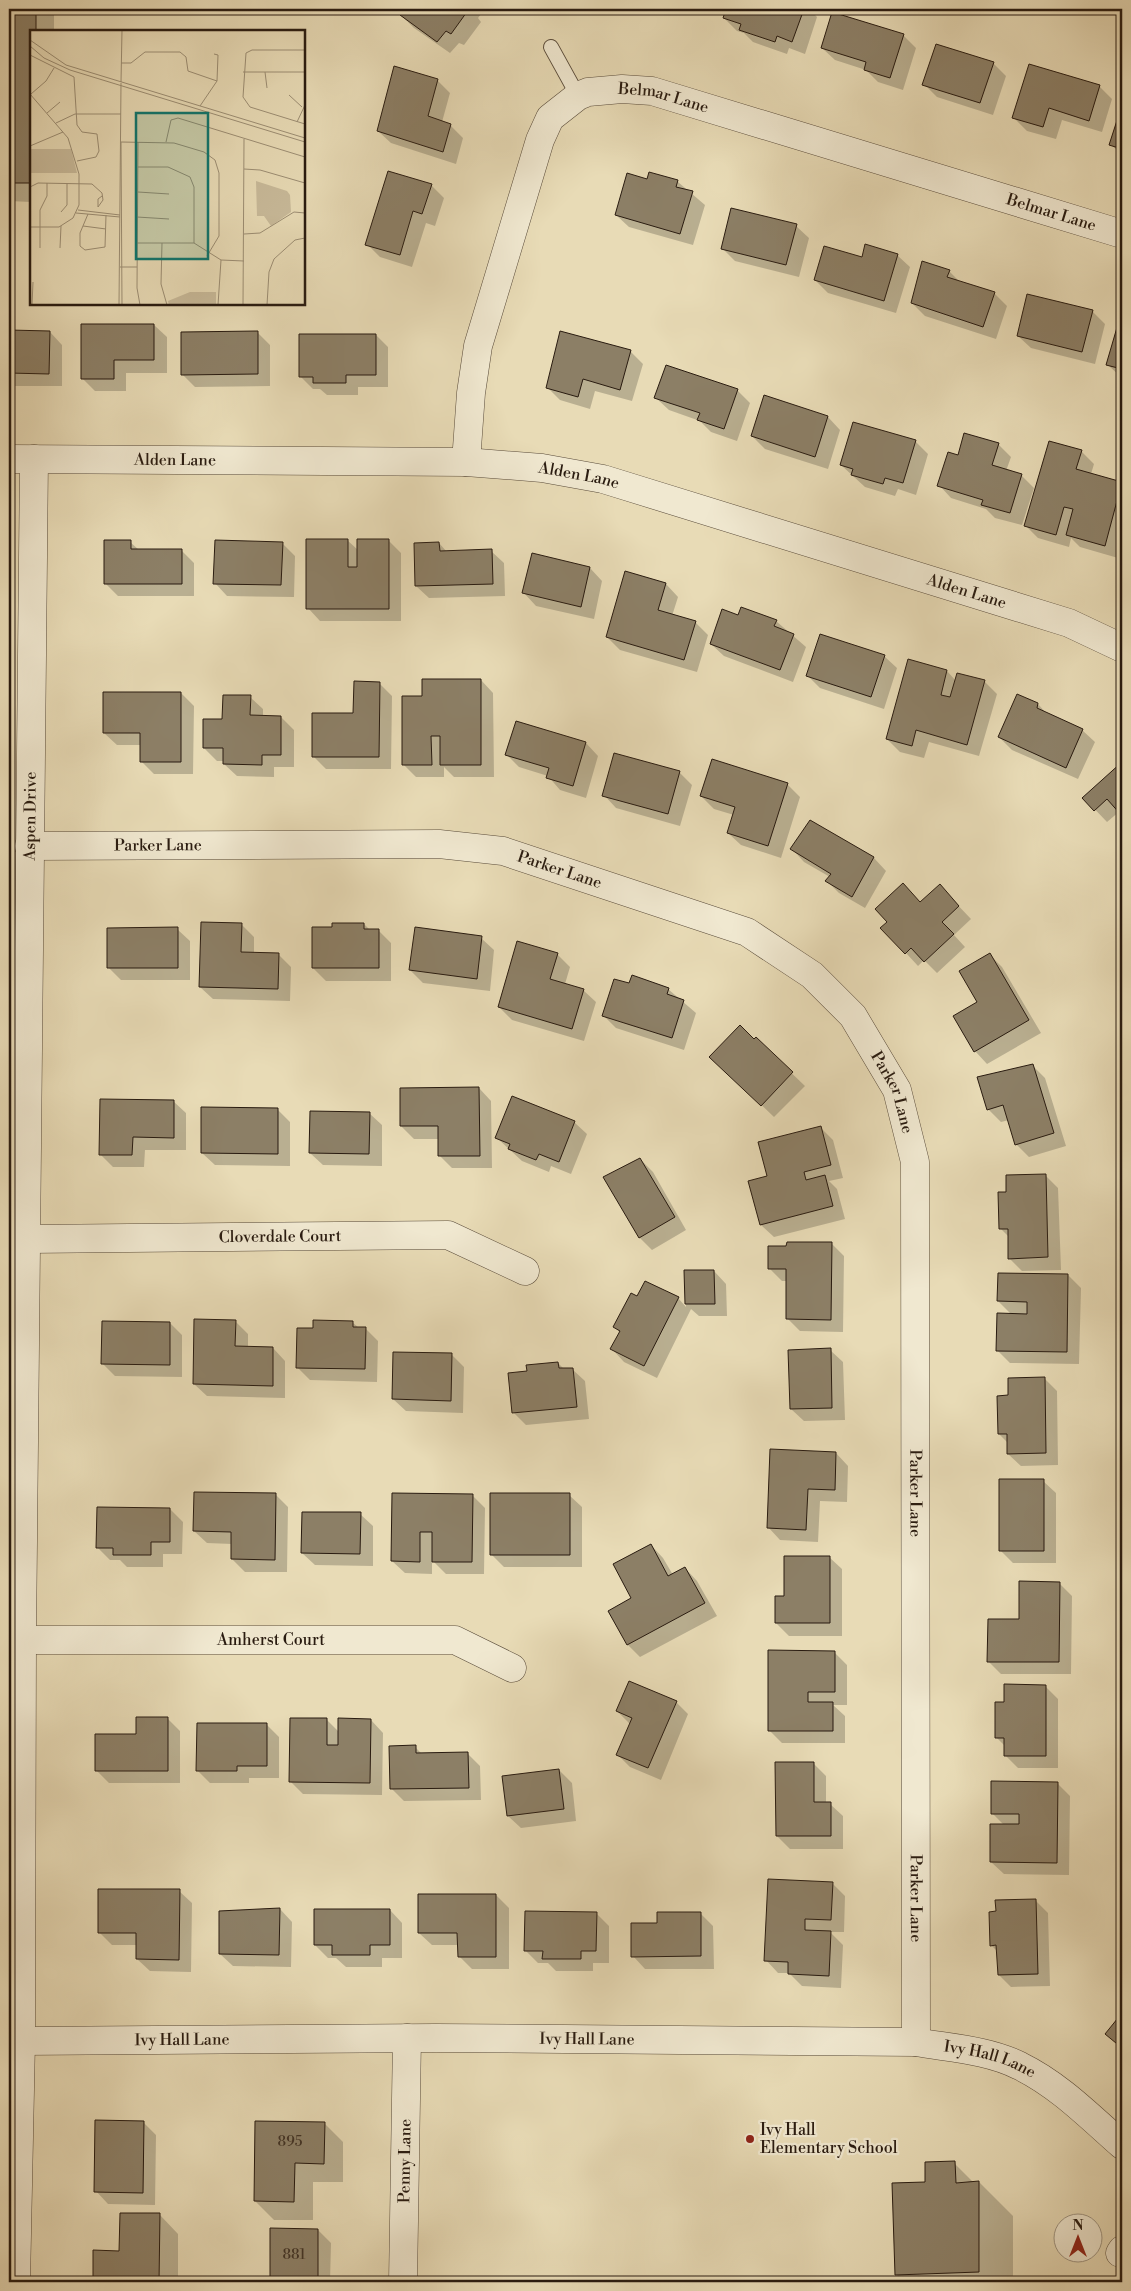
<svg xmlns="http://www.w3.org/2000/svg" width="1131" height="2291" font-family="'Libre Bodoni',serif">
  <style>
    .shadow { fill: #0003 }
    .building { fill: #8c7f66; stroke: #291b10 }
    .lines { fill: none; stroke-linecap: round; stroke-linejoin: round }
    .lane-casing { stroke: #594b3a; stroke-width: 16 }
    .street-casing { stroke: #594b3a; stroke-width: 29 }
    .lane { stroke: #f0e8d0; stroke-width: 14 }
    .street { stroke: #f0e8d0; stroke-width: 28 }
    .poi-dot { fill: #8f2418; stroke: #f0e8d0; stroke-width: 2 }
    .labels { text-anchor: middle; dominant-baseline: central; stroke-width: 4.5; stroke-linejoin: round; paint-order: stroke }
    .number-label { font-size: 14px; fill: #423426 }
    .street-label { font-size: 16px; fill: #291b10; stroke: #f0e8d0 }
    .poi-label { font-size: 16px; fill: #291b10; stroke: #f0e8d0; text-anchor: start }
    .inset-road { fill: none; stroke: #9c8e74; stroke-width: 1 }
    .view { fill: #0f766e; fill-opacity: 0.15; stroke: #0f766e; stroke-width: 2.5 }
    .inset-edge { fill: none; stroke: #291b10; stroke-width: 2.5 }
  </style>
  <rect width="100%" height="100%" fill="#e8dbb6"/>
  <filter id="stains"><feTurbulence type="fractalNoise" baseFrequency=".004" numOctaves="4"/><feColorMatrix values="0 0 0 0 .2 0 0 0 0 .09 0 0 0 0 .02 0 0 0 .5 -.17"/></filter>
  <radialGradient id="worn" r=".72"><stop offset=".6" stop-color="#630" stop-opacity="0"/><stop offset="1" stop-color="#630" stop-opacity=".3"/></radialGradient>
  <path class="shadow" d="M9 9H54V31H31V202L9 201Z
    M405 9H485L478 18 481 22 464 45 459 43 450 53 414 28 401 15Z
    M691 9H714L712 15Z
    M727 9H809L817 17 805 54 789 48 787 54 753 42 744 33 737 31 724 18Z
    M903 35 916 48 903 90 878 82 866 70 835 60 822 48Z
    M993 63 1006 76 993 115 937 97 924 84Z
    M437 80 450 93 442 122 451 126 463 138 456 164 391 143 378 131Z
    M1099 86 1112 99 1102 132 1062 120 1056 139 1027 131 1014 118Z
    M1122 109V156L1111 144Z
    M650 174 678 182 705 205 693 245 629 227 616 215 648 180Z
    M431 185 444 198 435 226 426 223 412 267 380 257 367 244Z
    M796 226 809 238 799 277 735 261 722 248Z
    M897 255 910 267 896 313 828 293 815 280 862 258Z
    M949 271 960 282 994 293 1007 306 996 339 925 316 912 303Z
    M1092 311 1105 324 1095 364 1031 348 1018 336Z
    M154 325 167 337V373H126V391H95L82 378Z
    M1119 325 1122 326V378L1108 365Z
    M9 331 50 332 62 345V386H9Z
    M257 332 270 345V386L195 387 182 374Z
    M376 335 388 347V387H358V395H327L320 389H313L300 376Z
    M630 351 643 364 632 401 595 391 590 409 560 400 548 388Z
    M737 390 750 403 737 441 711 432 700 421 669 410 656 398Z
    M765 397 828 417 840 430 828 469 765 449 752 436Z
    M915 441 928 454 916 495 898 489 895 496 865 487 841 465Z
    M998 444 1011 457 1006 471 1021 475 1034 488 1022 525 995 518 986 509 951 498 939 485 959 456Z
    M1081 451 1094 464 1091 474 1122 484V542L1118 558 1080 547 1071 538 1069 547 1038 538 1026 526Z
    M347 540 358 550 388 540 401 553V621H320L308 608Z
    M130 542 139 550H181L194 563V596H118L105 583Z
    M282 543 295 556 294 597 227 596 215 583Z
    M439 543 447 552 491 551 504 563 505 596 429 598 416 586Z
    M533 555 590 568 602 581 594 619 536 606 524 593Z
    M666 584 678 597 672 616 695 622 708 635 697 672 620 650 607 637Z
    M738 617 776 621 806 647 793 682 724 656 711 644Z
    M884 656 897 668 884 709 820 688 808 676Z
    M947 671 956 681H984L997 694 979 756 929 742 924 758 900 752 887 739Z
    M481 680 493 693 494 777H454L444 767V777H416L403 764 423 697Z
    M379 683 392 696 391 769H326L313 756 355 714Z
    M181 693 194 706 193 774H154L141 761V745H117L104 733Z
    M1018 696 1038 704 1047 714 1082 730 1095 742 1078 779 1012 750 999 737Z
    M250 697 263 709V717H281L294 730V767H274V777L237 776 224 764V761H217L204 748 224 720Z
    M516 722 586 743 598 756 586 798 560 790 548 776 519 767 506 754Z
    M1122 764V814L1120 811 1107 822 1084 798Z
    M679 772 692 785 680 826 616 808 604 795Z
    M787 784 800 797 781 858 741 845 728 833 734 815 714 809 701 796Z
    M811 822 874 858 886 871 865 908 839 893 827 881 830 877 804 862 792 849Z
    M952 899 971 919 954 935 965 947 937 973 924 960 918 966 906 953Z
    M241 924 254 937V953L278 954 291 967 290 1001 213 999 200 987Z
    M364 924 370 930H378L391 943V981H326L313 968 333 929Z
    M177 929 190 941V980H121L108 967Z
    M481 938 494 950 490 991 423 983 410 970Z
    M557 954 570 967 565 984 583 990 596 1002 584 1041 512 1020 499 1007Z
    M990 955 1002 967 1041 1033 987 1064 975 1051 979 1002Z
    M630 985 668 989 696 1013 684 1050 616 1028 604 1016Z
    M756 1039 805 1086 774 1117 724 1069Z
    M1033 1066 1045 1078 1066 1146 1029 1157 1016 1144 1009 1120 1001 1122 988 1109Z
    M479 1088 491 1101 492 1168H452L440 1156V1139H414L401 1126Z
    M173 1101 186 1113V1150H145L144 1167H113L100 1154Z
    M277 1109 290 1122V1166L215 1165 202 1153Z
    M369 1113 382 1125V1166L323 1165 310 1153Z
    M574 1122 587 1134 571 1174 551 1166 549 1172 522 1161 497 1138Z
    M820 1127 833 1140 843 1178 829 1181 837 1189 845 1219 774 1237 761 1225 750 1182 768 1177Z
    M640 1159 653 1172 686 1230 652 1250 640 1238 605 1178Z
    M1045 1175 1058 1188 1061 1270 1022 1271 1009 1258V1237L1001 1229 1007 1194Z
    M831 1243 844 1256 843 1332 800 1331 788 1319V1281H782L769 1268Z
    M714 1271 726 1284 727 1316H699L691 1309 657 1378 624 1362 612 1349 620 1333 615 1327 678 1298 686 1307V1272Z
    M1068 1275 1081 1288 1079 1364 1010 1363 998 1351 1012 1315 998 1301Z
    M235 1321 248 1334V1348H273L285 1361V1398L207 1396 194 1384Z
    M352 1322 359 1328 366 1329 378 1341 377 1382 310 1380 297 1367 314 1330Z
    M170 1323 182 1335V1377L115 1376 103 1364Z
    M830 1350 843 1362 845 1420 804 1421 791 1409Z
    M451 1354 464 1367 463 1413 406 1411 393 1399Z
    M558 1363 564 1369H572L585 1381 589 1419 526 1425 513 1412 528 1372Z
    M1044 1378 1057 1391 1058 1465 1021 1466 1008 1454V1443L999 1434 1010 1396Z
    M836 1453 848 1466 847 1502 820 1501 818 1542 780 1540 768 1527Z
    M1043 1481 1056 1493V1563H1013L1001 1551Z
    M275 1494 288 1507 287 1572H245L232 1559V1544L207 1543 194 1531Z
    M393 1494 472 1495 485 1508 484 1574H446L432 1560V1574L405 1573 392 1561Z
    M569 1495 582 1507V1567H504L491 1554Z
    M170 1509 183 1522 182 1554H163V1567H127L120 1560H110L97 1547Z
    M360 1514 373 1526V1566L315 1565 302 1553Z
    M651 1545 663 1558 673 1575 685 1568 697 1581 717 1616 640 1657 628 1645 610 1611 633 1599Z
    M829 1557 842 1569V1636H789L776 1623 786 1597Z
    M1059 1583 1072 1596 1071 1674H1001L988 1661 1020 1620Z
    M834 1652 847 1665V1705H833L845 1716V1743H782L769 1730Z
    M1045 1686 1058 1699V1768H1018L1005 1755V1746L996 1737 1005 1704Z
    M676 1702 688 1714 661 1780 630 1767 617 1754 630 1724 617 1711Z
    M167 1718 180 1731V1783H109L96 1770 137 1735Z
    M326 1719 339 1732 371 1720 383 1733 382 1795 303 1794 290 1781Z
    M267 1725 279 1737V1778H249V1783H210L197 1770Z
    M415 1747 422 1754 467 1753 480 1766 481 1800 404 1801 391 1788Z
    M813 1763 826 1776V1804H830L843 1816V1849H790L777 1836Z
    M559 1770 572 1783 576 1821 521 1828 508 1816Z
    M1058 1784 1070 1796 1069 1875 1004 1874 991 1862 1004 1825 992 1813Z
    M832 1883 845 1896 844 1932H830L843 1945 841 1988 802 1986 789 1973H778L766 1960Z
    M179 1891 192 1903 191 1972 150 1971 137 1959V1945H112L99 1932Z
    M496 1895 509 1908V1969H472L459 1956V1945H432L419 1933Z
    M1035 1900 1048 1913 1050 1986 1011 1987 999 1975 998 1952 991 1945Z
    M280 1909 292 1922 291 1967 233 1966 220 1954Z
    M390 1910 402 1923V1958H382V1967H346L336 1958H328L315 1945Z
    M596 1913 609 1926V1963H593V1971H556L548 1963H538L525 1950Z
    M700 1913 713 1926 714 1969H645L633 1956 658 1924Z
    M143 2122 156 2135 155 2205 108 2204 96 2191Z
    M324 2123 343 2142V2182H313V2220H274L255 2201Z
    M954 2163 974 2183 979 2182 1013 2216V2282H904L896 2274 927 2183Z
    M160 2215 178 2234V2282H94V2252H120Z
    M272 2229 318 2230 331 2243 330 2282H271Z"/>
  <path class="building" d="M9 9H36V31H31V183H9Z
    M404 9H469L451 34 446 31 437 42 400 15Z
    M726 9H804L792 42 777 36 775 42 739 30 741 24 723 18Z
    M832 12 904 34 890 78 864 70 866 62 821 48Z
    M936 44 994 62 980 103 922 85Z
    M1029 64 1100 85 1089 121 1049 108 1043 127 1012 118Z
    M394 66 438 79 428 116 451 124 443 152 377 131Z
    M1122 105V149L1109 145Z
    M388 171 432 184 422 214 413 211 400 255 365 245Z
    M649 172 678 180 676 187 693 191 680 234 615 215 627 173 647 179Z
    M731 208 797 224 786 265 721 249Z
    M865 244 898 254 884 301 814 280 824 246 862 257Z
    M922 261 950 270 947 277 995 292 983 327 911 303Z
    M1027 294 1093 310 1082 352 1017 336Z
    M81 324H154V360H114V379H81Z
    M1118 324 1122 325V369L1106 365Z
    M9 330 50 331 49 374 9 373Z
    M258 331V374L181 375V332Z
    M560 331 631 350 620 390 583 379 578 397 546 388Z
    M299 334H376V375H346V383H313V377H299Z
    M666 365 738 389 724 429 697 420 700 413 654 398Z
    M764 395 828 416 815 457 751 436Z
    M853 422 916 440 903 483 885 478 883 484 851 475 853 469 840 465Z
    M964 433 999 443 992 465 1022 474 1010 513 981 505 983 500 937 486 948 452 958 455Z
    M1049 441 1082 450 1076 469 1122 482 1105 546 1066 535 1073 509 1064 507 1056 535 1024 526Z
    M306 539H348V567H357V539H389V609H306Z
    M104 540H131V549H182V584H104Z
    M215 540 283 542 281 585 213 584Z
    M439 542 440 551 492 549 493 584 415 586 414 543Z
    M532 553 590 567 581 607 522 593Z
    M625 571 666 583 658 610 696 621 684 660 606 637Z
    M741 607 777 620 774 626 794 634 780 670 710 644 722 609 738 615Z
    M820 634 885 655 871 697 806 676Z
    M908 659 947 670 941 695 950 697 957 673 985 680 967 745 916 730 912 746 886 739Z
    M422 679H481V765H440V736H431L432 765H402V696H422Z
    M354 681 380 682 379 757H312V713H353Z
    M103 692H181V762H140V733H103Z
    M1017 694 1038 703 1037 708 1083 729 1066 768 998 737Z
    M223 695H251L250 715 281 716V755H262V765L223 764V748H203V719H222Z
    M516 721 586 742 573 786 546 778 549 768 505 755Z
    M614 753 680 771 668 814 602 796Z
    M712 759 788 783 768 846 727 833 735 807 700 796Z
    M1122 762V816L1107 799 1094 811 1082 798Z
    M810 820 874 857 852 897 825 881 831 874 790 849Z
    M903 883 920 902 940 884 959 906 942 922 954 934 924 962 911 948 905 954 880 928 887 922 875 909Z
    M201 922 242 923 241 952 279 953 278 989 199 987Z
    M332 923H364V929H379V968H312V927H332Z
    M178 927V968H107V928Z
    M415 927 482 936 477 979 409 970Z
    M517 941 558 953 550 979 584 989 572 1029 498 1007Z
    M990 953 1029 1020 974 1052 953 1016 977 1002 959 971Z
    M632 975 669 988 667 994 684 1000 672 1038 602 1016 614 979 629 983Z
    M740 1025 754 1039 756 1037 793 1072 761 1106 709 1057Z
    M1033 1064 1054 1133 1015 1145 1003 1105 987 1110 977 1077Z
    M479 1087 480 1156H438V1126H400V1088Z
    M512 1096 575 1121 559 1162 539 1154 536 1160 508 1149 510 1144 495 1138Z
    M100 1099 174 1100V1138L133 1137 132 1155H99Z
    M201 1107 278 1108V1154L201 1153Z
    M310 1111 370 1112 369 1154 309 1153Z
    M821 1126 831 1165 804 1172 806 1180 825 1175 833 1206 760 1225 748 1181 767 1176 758 1142Z
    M640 1158 675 1217 639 1238 603 1177Z
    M1046 1174 1048 1257 1008 1259V1229H999L998 1192H1006V1175Z
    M787 1242H832L831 1320 786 1319V1269H768V1246H786Z
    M684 1270H714L715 1304H685Z
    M998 1273 1068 1274 1067 1352 996 1351 997 1313 1027 1314V1302L997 1301Z
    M645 1281 679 1297 644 1366 610 1349 620 1331 613 1327 631 1293 637 1296Z
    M194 1319 236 1320 235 1346 273 1347V1386L193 1384Z
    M313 1320 353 1321V1327H366L365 1369 296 1368 297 1328H313Z
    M102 1321 170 1322V1365L101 1364Z
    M831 1348 832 1408 790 1409 788 1350Z
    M393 1352 452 1353 451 1401 392 1399Z
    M558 1362 559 1368H573L577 1407 512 1413 508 1373 527 1371 526 1365Z
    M1045 1377 1046 1453 1007 1454V1434H998L997 1396 1008 1395V1378Z
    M770 1449 836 1452 835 1490 808 1489 806 1530 767 1528Z
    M999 1479H1044V1551H999Z
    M194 1492 276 1493 275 1560 231 1559V1532L193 1531Z
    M392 1493 473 1494 472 1562H432V1532H420V1562L391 1561Z
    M490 1493H570V1555H490Z
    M97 1507 170 1508V1542H151V1555H113V1548H96Z
    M302 1512H361L360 1554 301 1553Z
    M651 1544 668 1576 685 1567 705 1603 627 1645 608 1611 631 1598 613 1564Z
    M784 1556H830V1623H775V1596H784Z
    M1019 1581 1060 1582 1059 1662H987L988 1619H1019Z
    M768 1650 835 1651V1692H808V1702H833V1731H768Z
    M629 1681 677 1701 648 1768 616 1755 632 1718 616 1711Z
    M1004 1684 1046 1685V1756H1004V1738H995V1702H1004Z
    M136 1717H168V1771H95V1734H136Z
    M290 1718H327V1745H338V1718L371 1719 370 1783 289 1782Z
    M197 1723H267V1766H237V1771H196Z
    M416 1745V1753L468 1752 469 1788 390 1789 389 1746Z
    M775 1762H814V1802H831V1836H776Z
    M559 1769 564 1809 507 1816 502 1776Z
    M991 1781 1058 1782 1057 1863 990 1862V1824H1019V1814H991Z
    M768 1879 833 1882 831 1920 805 1919V1930L831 1931 829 1976 788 1974V1962L764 1961Z
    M98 1889H180L179 1960 136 1959V1933H98Z
    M418 1894H496V1957H458L457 1933H418Z
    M1036 1899 1038 1974 998 1975 996 1945 990 1946 989 1912 996 1911 995 1900Z
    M280 1908 279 1955 219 1954V1911Z
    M314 1909H390V1945H370V1955H332V1945H314Z
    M525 1911 597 1912 596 1951H581V1959H542L543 1951H524Z
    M657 1912H701V1956L631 1957V1923H657Z
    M1122 2013V2048L1105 2034Z
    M95 2120 144 2121 143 2193 94 2192Z
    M255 2121 325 2122 324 2164 295 2163 294 2202 254 2201Z
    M955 2161 956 2183 979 2181V2272L895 2275 892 2183 925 2182V2162Z
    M120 2213H160L159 2282H93V2250L119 2251Z
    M270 2228 318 2229V2282H270Z"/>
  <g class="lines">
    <g class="lane-casing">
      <path id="lane" d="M551 47 578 96"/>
    </g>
    <g class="street-casing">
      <g id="street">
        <path id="s1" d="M9 459 466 462 542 468 603 479 1069 623 1122 648"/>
        <path id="s2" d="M466 462 471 393 478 346 540 140 550 118 578 96 588 92 622 89 652 91 1122 234"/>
        <path id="s3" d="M29 846 439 844 503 851 747 932 812 975 853 1016 897 1090 915 1162 916 2042"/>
        <path id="s4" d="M28 1239 448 1235 525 1271"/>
        <path id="s5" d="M22 1640H455L512 1668"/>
        <path id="s6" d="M21 2041 436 2038 916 2042C950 2048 989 2050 1020 2066 1059 2085 1090 2117 1122 2145"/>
        <path d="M1120 2253 1122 2250"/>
        <path id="s7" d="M16 2282 21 2041 22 1640 34 459"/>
        <path id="s8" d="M403 2282 407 2038"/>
      </g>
    </g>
    <use href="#lane" class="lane"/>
    <use href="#street" class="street"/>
  </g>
  <circle class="poi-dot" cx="750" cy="2139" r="5"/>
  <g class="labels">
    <g class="number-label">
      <text x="290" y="2142">895</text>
      <text x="294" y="2255">881</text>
    </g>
    <g class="street-label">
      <text stroke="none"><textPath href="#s2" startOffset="479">Belmar Lane</textPath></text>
      <text stroke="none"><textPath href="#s2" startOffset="884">Belmar Lane</textPath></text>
      <text stroke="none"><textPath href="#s1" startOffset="166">Alden Lane</textPath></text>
      <text stroke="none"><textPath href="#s1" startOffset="571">Alden Lane</textPath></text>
      <text stroke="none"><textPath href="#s1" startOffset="976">Alden Lane</textPath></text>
      <text stroke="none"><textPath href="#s7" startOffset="1466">Aspen Drive</textPath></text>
      <text stroke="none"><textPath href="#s3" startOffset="129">Parker Lane</textPath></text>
      <text stroke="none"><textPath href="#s3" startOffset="534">Parker Lane</textPath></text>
      <text stroke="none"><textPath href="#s3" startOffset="954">Parker Lane</textPath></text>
      <text stroke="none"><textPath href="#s4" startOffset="252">Cloverdale Court</textPath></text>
      <text stroke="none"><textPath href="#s3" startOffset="1359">Parker Lane</textPath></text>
      <text stroke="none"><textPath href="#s5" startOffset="249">Amherst Court</textPath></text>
      <text stroke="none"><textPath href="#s3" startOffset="1764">Parker Lane</textPath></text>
      <text stroke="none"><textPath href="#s6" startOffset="566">Ivy Hall Lane</textPath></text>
      <text stroke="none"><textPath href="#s6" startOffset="161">Ivy Hall Lane</textPath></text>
      <text stroke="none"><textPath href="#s6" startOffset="971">Ivy Hall Lane</textPath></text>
      <text stroke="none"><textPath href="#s8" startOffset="121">Penny Lane</textPath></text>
    </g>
    <g class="poi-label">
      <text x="760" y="2130">Ivy Hall<tspan x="760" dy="18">Elementary School</tspan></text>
    </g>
  </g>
  <g transform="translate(30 30)">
    <rect width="275" height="275" fill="#e8dbb6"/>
    <path d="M0 119H41L47 143H0ZM226 151 257 161 260 165 261 182 241 196 234 186H227ZM160 262H186V275H139L138 271Z" fill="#c8ba9a"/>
    <path class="inset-road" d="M0 10 36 35 275 108M0 16 14 28 40 40 275 112M275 20H222L216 23 213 67 220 77 275 94M0 25 44 47 47 95 52 102 67 104 69 121 66 127 47 131M91 33H101L115 22H150L156 27 158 41 187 51M213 42H275M235 42 237 58M91 52 92 0M0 64 38 108 49 144V175L43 188 29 197H0M1 64 16 51 24 38M259 65 272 77M170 76 187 51 188 25 184 24M17 83 30 72M267 92 275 75M26 93 45 84H91M91 112 144 113 174 122 185 130 189 143V206L177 226M91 112 92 275M108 112 107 258 110 275M136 112 141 90 148 88 275 127M0 116 33 102M108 137H138L160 147 164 157V213M214 139 230 140 275 153M0 157 8 153 62 154 72 163 73 170 68 177V169L72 166M108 162 139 164M48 180 90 185M31 182 37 175V153M46 183 90 187M58 184 50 203V216L55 220 75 217 76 185M107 187 139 189M53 196 76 199M214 204 230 203 264 182 275 183M107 213H164L191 230 214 231M132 213 131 254 137 275M10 218V180L17 166V153M30 218 31 196M90 237H107M2 275 3 252M89 275 91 53M188 275 191 230M213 275 214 109M237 275 239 242 244 229 265 210 275 208"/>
    <path class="view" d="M106 83H178V229H106Z"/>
    <rect width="275" height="275" class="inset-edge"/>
  </g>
  <rect width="1131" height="2291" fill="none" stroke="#e8dbb6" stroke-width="30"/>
  <rect x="10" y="10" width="1111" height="2271" fill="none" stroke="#291b10" stroke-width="2.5"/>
  <rect x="15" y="15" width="1101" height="2261" fill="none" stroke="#291b10"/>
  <g transform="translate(1078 2238)"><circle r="24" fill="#f0e8d0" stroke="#a09683"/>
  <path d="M0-4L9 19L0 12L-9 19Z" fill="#8f2418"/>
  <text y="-8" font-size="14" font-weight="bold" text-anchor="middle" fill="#291b10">N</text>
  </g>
  <rect width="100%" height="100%" filter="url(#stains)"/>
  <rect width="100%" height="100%" fill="url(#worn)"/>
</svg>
